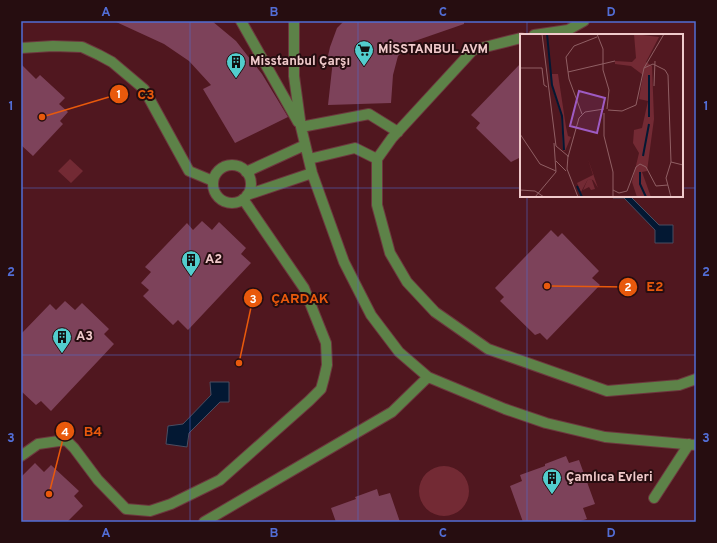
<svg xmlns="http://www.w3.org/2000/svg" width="717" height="543" font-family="Overpass,sans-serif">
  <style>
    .green { fill: #732a34 }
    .water { fill: #031833; stroke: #4a4d61 }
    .building { fill: #7d425a }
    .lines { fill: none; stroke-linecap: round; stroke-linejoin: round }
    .minor-casing { stroke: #6d373e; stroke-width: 12 }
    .minor { stroke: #5d8248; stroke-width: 10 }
    .grid { fill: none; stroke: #526dd5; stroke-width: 1; stroke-opacity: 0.55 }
    .labels { text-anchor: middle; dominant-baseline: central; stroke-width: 4; stroke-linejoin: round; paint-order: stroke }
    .poi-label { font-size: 13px; font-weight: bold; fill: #f0cacb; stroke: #260d10; text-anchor: start }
    .inset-river { fill: none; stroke: #031833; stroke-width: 2 }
    .inset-road { fill: none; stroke: #905f64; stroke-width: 1 }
    .view { fill: #9e5bc3; fill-opacity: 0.15; stroke: #9e5bc3; stroke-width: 2 }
    .inset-edge { fill: none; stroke: #f0cacb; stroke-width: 2 }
    .leader { fill: none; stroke: #e8590c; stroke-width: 1.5 }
    .callout-dot { fill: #e8590c; stroke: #260d10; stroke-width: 1.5 }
    .mark-label { font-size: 12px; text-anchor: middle; font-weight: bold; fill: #fff }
    .callout-label { font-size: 14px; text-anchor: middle; font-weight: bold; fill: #e8590c; stroke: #260d10; stroke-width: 4; stroke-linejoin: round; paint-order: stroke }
    .neatline { fill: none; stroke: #526dd5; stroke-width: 1.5 }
    .grid-label { font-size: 13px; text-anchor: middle; font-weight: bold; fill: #526dd5 }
  </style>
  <rect width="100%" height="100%" fill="#50171f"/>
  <path class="green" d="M70 159 83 171 71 183 58 171Z
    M419 491a25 25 0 1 1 50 0a25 25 0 1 1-50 0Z"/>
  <path class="water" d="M613 196H630L659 225H673V243H655V230L624 198H613Z
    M210 382H229V402H220L189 433 187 447 166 444 168 426 183 424 211 395Z"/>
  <path class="building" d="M114 21H212L236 41 262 74 288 117 235 143 203 89 211 85 189 61 164 44Z
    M344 21H464V24L412 42 398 56 393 75 391 103 328 105 333 60 328 56 330 47 337 28Z
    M521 63V157L511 162 476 128 480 123 471 115Z
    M21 64 36 79 40 75 65 98 59 104 68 112 60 121 63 124 33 156 21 145Z
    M202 221 212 230 219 222 246 248 241 254 251 263 188 330 178 320 173 325 143 296 149 290 141 283 151 272 145 267 187 223 193 230Z
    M551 230 558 237 562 233 599 271 592 278 600 285 547 340 540 333 535 335 500 301 504 297 495 288Z
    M65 301 75 310 82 303 109 329 104 334 114 344 51 411 41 401 36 405 21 391V334L50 304 56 310Z
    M566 456 569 463 579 460 595 504 583 508 587 519 577 522H523L510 486 522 481 520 475 545 466V464Z
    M35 463 44 472 51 465 79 491 74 496 83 506 67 522H21V477Z
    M377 489 379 496 390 493 400 522H336L331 508 356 499 355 497Z"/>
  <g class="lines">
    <g class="minor-casing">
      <path id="minor" d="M241 21 298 122
        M294 21V76L301 127 312 173 344 262 371 315 399 352 428 377 505 409 546 423 605 437 696 445
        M534 35 568 30 584 21
        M521 38 473 50 392 138 377 159V205L390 253 407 282 435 312 488 349 607 391 679 385 696 379
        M21 48 53 46 82 47 99 55 112 62 144 89 189 171 213 181
        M301 127 369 114 398 132
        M309 159 355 148 377 159
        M213 184a19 19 0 1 1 38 0a19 19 0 1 1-38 0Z
        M246 172 305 145
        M247 195 312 173
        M21 456 38 444 66 440 74 448 98 480 126 509 150 511 171 504 220 480 309 401 321 389 324 378 327 365 326 343 304 288 243 199
        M654 498 689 444
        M204 522 392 412 428 377"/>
    </g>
    <use href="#minor" class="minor"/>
  </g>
  <path class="grid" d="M190 21V522M358 21V522M527 21V35M21 188H521M682 188H696M527 196V522M21 355H696"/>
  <defs>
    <g id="supermarket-pin" transform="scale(1)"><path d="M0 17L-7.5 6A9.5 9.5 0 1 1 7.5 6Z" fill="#52cdcd" stroke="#260d10"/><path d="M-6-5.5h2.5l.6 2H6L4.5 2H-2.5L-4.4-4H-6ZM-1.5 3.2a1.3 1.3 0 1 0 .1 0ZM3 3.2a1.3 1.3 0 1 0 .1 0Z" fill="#111"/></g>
    <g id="building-pin" transform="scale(1)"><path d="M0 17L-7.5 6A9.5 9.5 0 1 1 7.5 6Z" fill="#52cdcd" stroke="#260d10"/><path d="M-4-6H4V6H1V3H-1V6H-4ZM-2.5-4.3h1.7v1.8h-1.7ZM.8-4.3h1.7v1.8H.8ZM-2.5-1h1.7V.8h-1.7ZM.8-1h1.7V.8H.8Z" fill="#111"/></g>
  </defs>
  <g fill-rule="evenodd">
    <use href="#supermarket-pin" x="364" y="50"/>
    <use href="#building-pin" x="236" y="62"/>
    <use href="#building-pin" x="191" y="260"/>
    <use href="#building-pin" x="62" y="337"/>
    <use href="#building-pin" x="552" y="478"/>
  </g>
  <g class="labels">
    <g class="poi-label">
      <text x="378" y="50">MİSSTANBUL AVM</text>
      <text x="250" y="62">Misstanbul Çarşı</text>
      <text x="205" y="260">A2</text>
      <text x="76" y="337">A3</text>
      <text x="566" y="478">Çamlıca Evleri</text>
    </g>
  </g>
  <g transform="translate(520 34)">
    <rect width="163" height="163" fill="#50171f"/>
    <path d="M114 0 139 3 126 28 132 32 134 85 127 137 122 138 131 163H117L112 148 119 119 113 109 114 96 122 94 128 67 119 65 123 41 111 32 95 30V27L112 28 116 24ZM32 40H38L46 93 48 102 51 103 45 117 43 116 41 81 31 50ZM68 125 78 154 73 146 68 145 61 158 57 149 73 141ZM68 145 72 146 75 155 71 156 69 153 63 156Z" fill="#732a34"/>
    <path class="inset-river" d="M27 0 32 51 42 82 44 116M129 83V41M123 122 129 90M120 138V150L126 163M57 152 62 163"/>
    <path class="inset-road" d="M22 0 36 112 48 122 47 135 58 163M77 0 83 15V36L89 56 87 75M0 34H22M22 34 24 51 27 53M124 34 133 30 145 36 148 41 151 128 146 144 151 163M48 38 95 27M134 52 135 27M88 76 102 77 116 71 124 34 144 0M84 79V102L93 138V163M62 80 49 45 46 23 54 12 77 3M0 100 20 130 36 137M48 123 59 84 65 78 84 75M36 127 46 137M151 128 163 131M0 156 15 157 24 163M93 156 99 159 107 157 116 133 120 130 126 133 136 152 148 151M15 163 36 138 34 109"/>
    <path class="view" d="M59 57 85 64 77 99 50 92Z"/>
    <rect width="163" height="163" class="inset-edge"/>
  </g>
  <path class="leader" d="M42 117L119 94M547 286L628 287M239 363L253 298M49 494L65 431"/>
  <g class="callout-dot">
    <circle cx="42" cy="117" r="4"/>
    <circle cx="547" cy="286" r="4"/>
    <circle cx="239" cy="363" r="4"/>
    <circle cx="49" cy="494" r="4"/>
    <circle cx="119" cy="94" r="10"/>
    <circle cx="628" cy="287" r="10"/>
    <circle cx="253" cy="298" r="10"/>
    <circle cx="65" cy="431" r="10"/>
  </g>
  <g class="mark-label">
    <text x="119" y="98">1</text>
    <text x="628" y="291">2</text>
    <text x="253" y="303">3</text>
    <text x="65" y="436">4</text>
  </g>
  <g class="callout-label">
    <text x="146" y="99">C3</text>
    <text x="655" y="291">E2</text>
    <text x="300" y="303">ÇARDAK</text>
    <text x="93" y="436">B4</text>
  </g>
  <rect width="717" height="543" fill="none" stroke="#260d10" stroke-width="44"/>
  <rect x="22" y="22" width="673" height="499" class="neatline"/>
  <g class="grid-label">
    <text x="106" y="16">A</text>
    <text x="274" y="16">B</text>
    <text x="443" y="16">C</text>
    <text x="611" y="16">D</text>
    <text x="11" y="110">1</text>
    <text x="706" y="110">1</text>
    <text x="11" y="276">2</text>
    <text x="706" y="276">2</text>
    <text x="11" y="442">3</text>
    <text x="706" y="442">3</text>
    <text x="106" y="537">A</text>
    <text x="274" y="537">B</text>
    <text x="443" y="537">C</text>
    <text x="611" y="537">D</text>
  </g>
</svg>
